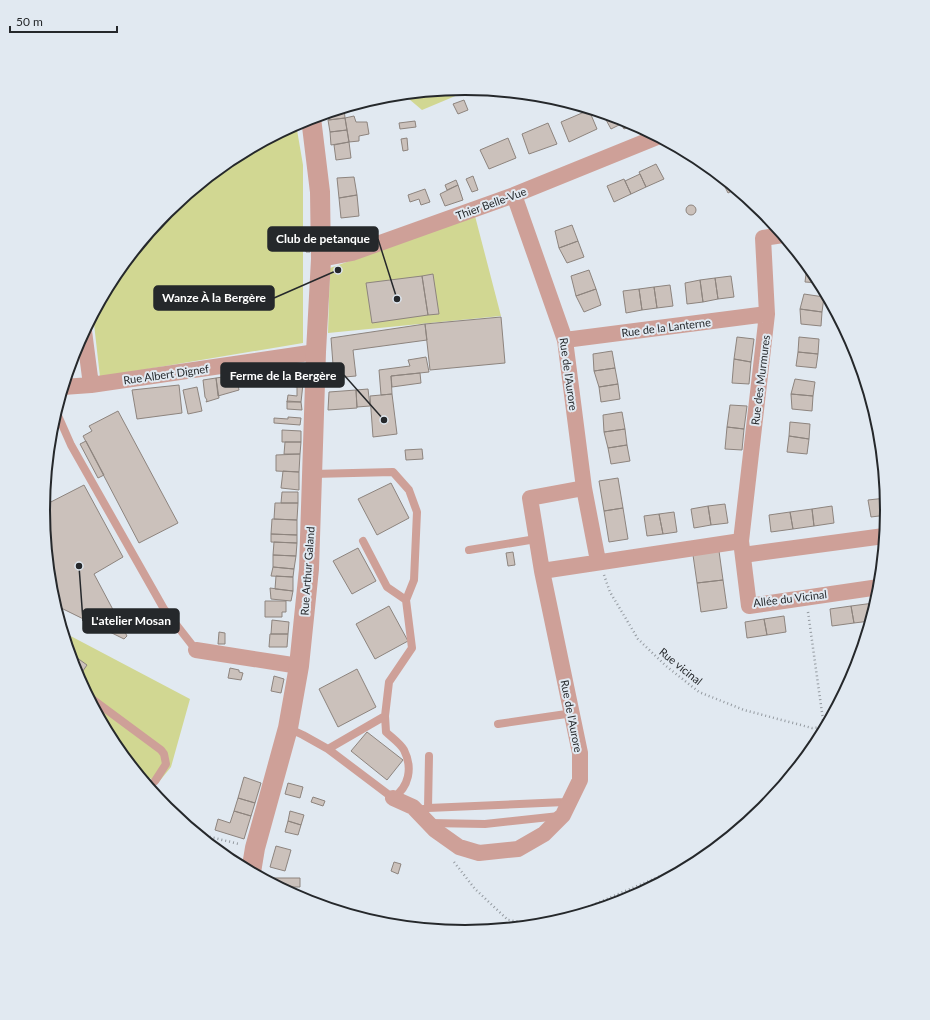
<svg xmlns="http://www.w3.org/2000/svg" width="930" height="1020" font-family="Lato,sans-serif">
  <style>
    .green { fill: #d1d792 }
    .building { fill: #cbc1bb; stroke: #8d847e }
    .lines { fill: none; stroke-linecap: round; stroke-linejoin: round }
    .path { stroke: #949aa0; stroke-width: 2.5; stroke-dasharray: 1 3; stroke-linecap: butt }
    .service { stroke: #cea098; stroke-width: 8 }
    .minor { stroke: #cea098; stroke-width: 16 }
    .tertiary { stroke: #cea098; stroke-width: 20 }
    .labels { text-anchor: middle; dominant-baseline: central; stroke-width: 4; stroke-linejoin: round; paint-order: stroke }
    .street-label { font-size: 11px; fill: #25282b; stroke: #e1e9f1 }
    .rim { fill: none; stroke: #25282b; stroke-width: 2 }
    .leader { fill: none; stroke: #25282b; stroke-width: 1.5 }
    .callout-dot { fill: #25282b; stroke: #e1e9f1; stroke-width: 1.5 }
    .callout { fill: #25282b; stroke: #25282b; stroke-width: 1.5 }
    .callout-label { font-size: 12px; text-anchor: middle; font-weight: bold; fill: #fff }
  </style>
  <rect width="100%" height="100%" fill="#e1e9f1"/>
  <path class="green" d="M465 88 472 89 422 110 403 94Z
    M296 124 303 165V343L100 377 93 315 114 275 167 211 231 159Z
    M475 216 501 316 328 333 330 268Z
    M63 632 190 699 171 767 158 783 133 768 114 744 75 671Z
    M654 885 626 900 552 922Z"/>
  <path class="building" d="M464 100 468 110 458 114 453 104Z
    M344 108 345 118 329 120V113Z
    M589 110 597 129 569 142 561 122Z
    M610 115 627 120 634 124 624 129 621 124 611 129 605 118Z
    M354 116 356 122H367L369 134 359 136V141L349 142 345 118Z
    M345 118 347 130 330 132 328 120Z
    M415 121 416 127 400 129 399 123Z
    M548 123 557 144 529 154 522 134Z
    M347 130 349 142 331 145 330 132Z
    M407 138 408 150 403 151 401 139Z
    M508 138 516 158 489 169 480 150Z
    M349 142 351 158 336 160 334 145Z
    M656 164 664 179 646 187 639 172Z
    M640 174 646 187 631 194 625 181Z
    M473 176 478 190 472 192 466 179Z
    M354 177 357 195 339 198 337 178Z
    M624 179 631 194 614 202 607 186Z
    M456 180 458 185 447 190 445 185Z
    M730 184 736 189 728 193 725 187Z
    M458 185 463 200 445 206 440 194Z
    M425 189 430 202 421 205 419 199 410 202 408 195Z
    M357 195 359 216 341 218 339 198Z
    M686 210a5 5 0 1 1 10 0a5 5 0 1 1-10 0Z
    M572 225 578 241 559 248 555 231Z
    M578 241 584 257 567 263 559 248Z
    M309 246 310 252H306V247Z
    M807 266 816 276 820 283 805 282Z
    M589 270 596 289 576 296 571 276Z
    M433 274 439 314 428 315 422 276Z
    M422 276 428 315 372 323 366 283Z
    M731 276 734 297 718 299 715 278Z
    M715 278 718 299 703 302 700 280Z
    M700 280 703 302 687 304 685 283Z
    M670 285 673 306 657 308 654 287Z
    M654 287 657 308 642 310 639 289Z
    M596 289 601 305 584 312 576 296Z
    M639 289 642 310 626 313 623 291Z
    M804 294 824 297 822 312 800 309Z
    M800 309 822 312 821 326 801 324Z
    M501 317 505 363 430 370 425 324Z
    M425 324 427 340 353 350 356 376 334 378 331 338Z
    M737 337 754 339 751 362 734 359Z
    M799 337 819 339 818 354 798 352Z
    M612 351 615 368 594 371 593 354Z
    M798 352 818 354 816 368 796 366Z
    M426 357 429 372 391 376 392 394 381 395 379 370 410 366 408 360Z
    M734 359 751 362 749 384 732 383Z
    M615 368 618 384 599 387 594 371Z
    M420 373 421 383 392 387 391 376Z
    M236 375 239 390 218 396 216 378Z
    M304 375 301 402H287L288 395 297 396V387L290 386 292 379 298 383Z
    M216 378 219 398 206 402 207 400 205 397 203 380Z
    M795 379 815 382 813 396 791 394Z
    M618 384 620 399 601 402 599 387Z
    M179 385 182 413 137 419 132 390Z
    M197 387 202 411 188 414 183 390Z
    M368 389 370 406 357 407 356 390Z
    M356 390 357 408 328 410 329 392Z
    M392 394 397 434 373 437 370 396Z
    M791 394 813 396 812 411 792 409Z
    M287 401 301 402 302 410 287 409Z
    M730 405 747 406 744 429 727 427Z
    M118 411 178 523 139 543 83 436 92 431 89 426Z
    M622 412 625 429 604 432 603 415Z
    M288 417 301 418 300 425 274 423V418L288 419Z
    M790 422 810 424 809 439 789 436Z
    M727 427 744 429 742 450 725 449Z
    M625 429 627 445 608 448 604 432Z
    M282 430 301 431V442H282Z
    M789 436 809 439 807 454 787 452Z
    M86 441 104 475 98 478 80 444Z
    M285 442H301L300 454H284Z
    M627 445 630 461 611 464 608 448Z
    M422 449 423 459 406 460 405 450Z
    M300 454 299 472 276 471V455Z
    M283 471 299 472V490L281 488Z
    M618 478 623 508 604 511 599 481Z
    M391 483 409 518 377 535 358 499Z
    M84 485 123 557 94 574 127 636 124 639 55 605 51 592 43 506Z
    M282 492H298V503H281Z
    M886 498 887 515 871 517 868 500Z
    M275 503H298L297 520 274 519Z
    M725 504 728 523 711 525 708 506Z
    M708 506 711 525 694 528 691 509Z
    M832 506 834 523 814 526 812 509Z
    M623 508 628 539 609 542 604 511Z
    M812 509 814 526 793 529 790 512Z
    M674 512 677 532 663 534 659 514Z
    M790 512 793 529 771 532 769 515Z
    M659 514 663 534 647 536 644 516Z
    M272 519 297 520V535L271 534Z
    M271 534 297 535V543L271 542Z
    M274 542 297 543 296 556 273 555Z
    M358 548 376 581 352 594 333 561Z
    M719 551 723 580 697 583 693 555Z
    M513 552 515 565 508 566 506 553Z
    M273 555 296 556 294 569 273 567Z
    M273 567 294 569 293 577 271 576Z
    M276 576 293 577V591L275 589Z
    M723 580 727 608 701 612 697 583Z
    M270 588 293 591 291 601 271 599Z
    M265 601H286V612H282V617H265Z
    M874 603V608L870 621 854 623 851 606Z
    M389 606 408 641 375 659 356 624Z
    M851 606 854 623 832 626 830 609Z
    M784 616 786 632 767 635 764 619Z
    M764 619 767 635 747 638 745 622Z
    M272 620 289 622 288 634H271Z
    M219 632 225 633V644H218Z
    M270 634H288L287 647H269Z
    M69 652 87 665 78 678 75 671Z
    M230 668 239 670V672L243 673 241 680 228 678Z
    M357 669 376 707 338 727 319 689Z
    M274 676 284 679 281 693 271 691Z
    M367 732 403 760 387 780 351 751Z
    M244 777 261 783 255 803 238 798Z
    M288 783 303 787 300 798 285 794Z
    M313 797 325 801 323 806 311 802Z
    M238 798 255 803 251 816 234 811Z
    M234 811 251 816 244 839 215 830 218 819 230 823Z
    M290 811 304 815 301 825 288 821Z
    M288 821 301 825 298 835 285 832Z
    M276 846 291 850 285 871 270 867Z
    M394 862 401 864 398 874 391 871Z
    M264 878H300V887H292V892H289Z"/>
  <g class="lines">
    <path class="path" d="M764 223 765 214
      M604 575 610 592 638 639 666 666 699 692 744 710 812 728 825 727
      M808 612 824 727
      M198 834 239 844
      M454 862 475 889 508 920 539 925
      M618 894 622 901
      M548 924 703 858"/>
    <path class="service" d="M56 411 71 445 164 609 196 650
      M363 541 387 587 406 600
      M469 550 536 539
      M88 696 161 750 164 754 166 764 155 781
      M498 724 573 713
      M288 728 303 735 328 749 385 716 389 682 412 648 406 600 414 580 417 512 409 490 393 472 313 474
      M328 749 393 798C409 787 413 768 404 750 400 743 391 737 386 732L385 716
      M428 808 429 756
      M416 811 428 808 565 802 570 800
      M429 823 485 824 559 816"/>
    <path class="minor" d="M514 195 565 340 584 488 598 561
      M783 235 763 238 767 314 741 541 749 606 879 587
      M321 259 352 253 514 195 657 137
      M84 331 91 385
      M565 340 767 314
      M63 387 91 385 316 352
      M743 555 884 536
      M542 571 741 541
      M196 650 299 666
      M393 798 413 807 435 830 459 847 479 853 518 849 544 834 563 815 580 780V753L542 571 530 498 584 488"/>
    <path class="tertiary" d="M251 872 255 848 288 728 299 666 309 569 316 352 321 259 320 192 311 118"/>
  </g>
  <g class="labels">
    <g class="street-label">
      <text transform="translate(491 203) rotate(-20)">Thier Belle-Vue</text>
      <text transform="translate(666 327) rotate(-7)">Rue de la Lanterne</text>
      <text transform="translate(166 374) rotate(-8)">Rue Albert Dignef</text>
      <text transform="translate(569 374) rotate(82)">Rue de l'Aurore</text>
      <text transform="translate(760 380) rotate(-83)">Rue des Murmures</text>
      <text transform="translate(307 571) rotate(-86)">Rue Arthur Galand</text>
      <text transform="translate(790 598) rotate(-7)">Allée du Vicinal</text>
      <text transform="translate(681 666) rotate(39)">Rue vicinal</text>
      <text transform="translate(572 716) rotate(79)">Rue de l'Aurore</text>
    </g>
  </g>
  <path d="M0 0H930V1020H0ZM50 510a415 415 0 1 1 830 0a415 415 0 1 1-830 0Z" fill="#e1e9f1" fill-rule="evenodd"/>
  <path class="rim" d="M50 510a415 415 0 1 1 830 0a415 415 0 1 1-830 0Z"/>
  <path class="leader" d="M397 299L378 239M338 270L274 298M384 420L344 375M79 566L83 621"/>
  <g class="callout-dot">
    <circle cx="397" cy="299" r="4"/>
    <circle cx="338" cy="270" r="4"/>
    <circle cx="384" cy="420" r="4"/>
    <circle cx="79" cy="566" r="4"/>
  </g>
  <g class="callout">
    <rect x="268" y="227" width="110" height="24" rx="4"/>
    <rect x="154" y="286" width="120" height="24" rx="4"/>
    <rect x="221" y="363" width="123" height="24" rx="4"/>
    <rect x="83" y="609" width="96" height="24" rx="4"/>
  </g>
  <g class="callout-label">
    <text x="323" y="243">Club de petanque</text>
    <text x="214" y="302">Wanze À la Bergère</text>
    <text x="283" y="380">Ferme de la Bergère</text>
    <text x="131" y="625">L'atelier Mosan</text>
  </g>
  <path d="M10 26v6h107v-6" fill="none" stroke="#25282b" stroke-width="2"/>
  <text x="16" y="26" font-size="12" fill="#25282b" stroke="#e1e9f1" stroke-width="3" paint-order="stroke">50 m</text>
</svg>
